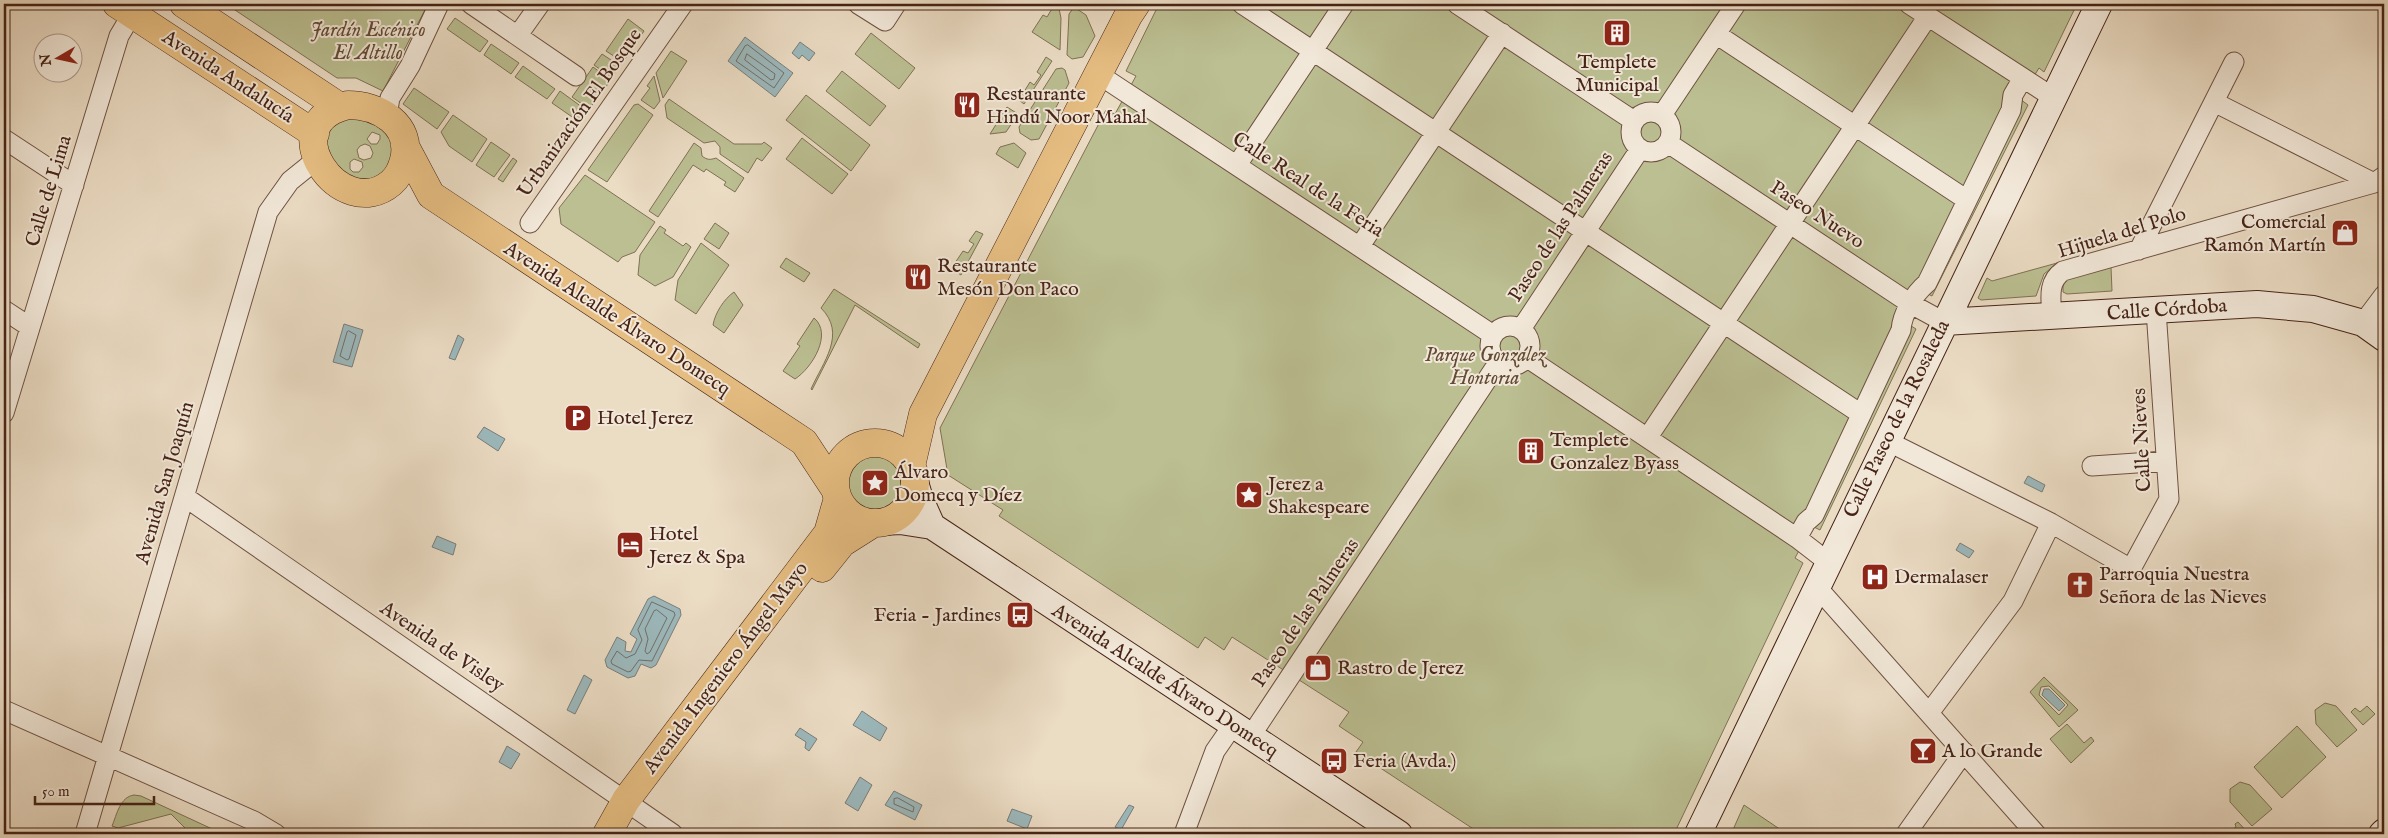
<svg xmlns="http://www.w3.org/2000/svg" width="2388" height="838" font-family="'IM FELL English',serif">
  <style>
    .green { fill: #bbbf92; stroke: #807154; fill-rule: evenodd }
    .water { fill: #9cb9bd; stroke: #7a7d7a }
    .lines { fill: none; stroke-linecap: round; stroke-linejoin: round }
    .shore { stroke: #716e6a; stroke-width: 1 }
    .street-casing { stroke: #6f5142; stroke-width: 21 }
    .secondary-casing { stroke: #462316; stroke-width: 28 }
    .primary-casing { stroke: #462316; stroke-width: 29 }
    .street { stroke: #f2e8d9; stroke-width: 19 }
    .secondary { stroke: #f2e8d9; stroke-width: 26 }
    .primary { stroke: #e6be82; stroke-width: 28 }
    .labels { text-anchor: middle; dominant-baseline: central; stroke-width: 4; stroke-linejoin: round; paint-order: stroke }
    .park-label { font-size: 20px; font-style: italic; fill: #634a35; stroke: #f2e8d9 }
    .poi-label { font-size: 20px; fill: #462316; stroke: #f2e8d9; text-anchor: start }
    .street-label { font-size: 20px; fill: #462316; stroke: #f2e8d9 }
  </style>
  <rect width="100%" height="100%" fill="#ebdcc4"/>
  <filter id="stains"><feTurbulence type="fractalNoise" baseFrequency=".004" numOctaves="4"/><feColorMatrix values="0 0 0 0 .2 0 0 0 0 .09 0 0 0 0 .02 0 0 0 .5 -.17"/></filter>
  <radialGradient id="worn" r=".72"><stop offset=".6" stop-color="#630" stop-opacity="0"/><stop offset="1" stop-color="#630" stop-opacity=".3"/></radialGradient>
  <path class="green" d="M226 4H428L383 91 356 78H337Z
    M1050 4H1058L1061 18 1060 50 1032 32 1043 15 1047 17 1053 7Z
    M1159 4H1571C1583 10 1595 9 1607 4H2077L2044 72 2039 68 2020 99 2028 105 1932 296 1926 293 1908 324 1916 329 1820 530 1812 526 1795 558 1803 563 1674 834H1481L1356 752 1363 742 1339 726 1349 712 1232 637 1224 650 1205 637 1198 648 999 516 1003 510 948 475 940 428 1106 110 1115 114 1136 76 1126 71Z
    M1074 7 1086 15 1095 36 1083 57 1072 59 1067 55 1069 14Z
    M455 18 488 41 480 52 447 29Z
    M628 19 644 31 623 62 606 51Z
    M871 33 915 68 899 89 855 54Z
    M491 44 519 63 511 74 484 55Z
    M671 51 687 61 663 98 656 73Z
    M602 54 620 66 611 77 594 65Z
    M1046 57 1052 61 1024 104 1019 100 1030 82 1034 85 1041 75 1037 72Z
    M523 66 555 89 547 99 515 77Z
    M593 67 611 80 589 109 572 97Z
    M1062 68 1065 70 1069 83 1039 139 1031 140 1020 133 1019 127 1056 69Z
    M842 71 886 106 870 126 826 91Z
    M654 76 660 101 654 109 641 100 650 88 647 86Z
    M414 88 449 112 437 129 403 104Z
    M560 91 586 110 578 121 552 103Z
    M806 95 870 145 851 171 786 120Z
    M669 99 734 144H762L764 142 772 148 762 161 757 158 748 173 720 154V147L715 141 704 143 667 118 665 105Z
    M638 104 653 115 607 182 588 170 634 105Z
    M1007 107 1018 114 1006 132 990 134Z
    M453 115 487 139 472 162 449 146 441 132Z
    M362 117 392 136 396 153 379 179 348 178 326 152 327 133 341 119ZM372 132 380 135V139L377 144H371L367 139ZM365 144 370 146 373 153 371 158 364 160 359 158 357 150 360 146ZM354 159 362 162 363 167 359 172H353L350 169V162Z
    M802 138 848 174 832 194 786 159Z
    M491 142 510 155 494 177 476 165Z
    M694 143 701 148 702 156C707 160 710 160 716 158L744 178 735 192 724 185 726 182 706 169 704 172 693 165 658 217 649 211Z
    M1014 143 1026 153 1018 168 996 154 1000 147Z
    M513 158 517 161 503 182 498 179Z
    M585 175 655 222 635 252 622 257 618 262 561 224 559 208Z
    M715 223 729 233 719 249 704 239Z
    M660 226 666 230 664 233 683 246 686 243 691 247 673 277 655 286 638 275 640 255Z
    M976 231 983 234 961 275 951 269 963 251 968 253 974 244 969 241Z
    M701 243 729 265 696 314 675 300 678 280Z
    M786 258 810 273 804 282 780 267Z
    M2057 263 2044 274 2036 296 1981 300 1978 298 1987 278 1992 281Z
    M2111 267 2112 291 2067 294 2063 292V282L2068 279Z
    M834 289 920 344 918 348 855 305 812 390 811 389C823 362 847 334 821 308Z
    M734 292 743 305 724 333 713 325C715 313 724 299 734 292Z
    M814 318C833 334 812 368 795 379L783 371 800 346 797 344Z
    M844 483a31 31 0 1 1 62 0a31 31 0 1 1-62 0Z
    M2044 677 2078 710 2059 727 2030 692ZM2049 686 2068 705 2059 715 2039 695 2041 687Z
    M2325 703 2336 706 2357 730 2337 747 2316 724 2315 710Z
    M2367 706 2375 714 2363 725 2351 712 2355 708 2360 712Z
    M2067 724 2084 743 2091 737 2094 741 2071 763 2050 739Z
    M2297 726 2326 757 2282 798 2254 767Z
    M2240 782 2250 785 2272 809 2252 826 2230 802V789Z
    M134 795 141 796 223 834H191L171 814 118 828 112 826C117 814 120 797 134 795Z
    M1744 805 1787 834H1735L1732 832Z
    M2238 822 2249 834H2227L2236 827 2235 824Z"/>
  <path class="water" d="M745 37 793 73 775 97 728 61Z
    M800 42 815 53 809 61 802 55 799 59 792 53Z
    M344 324 363 330 352 367 333 362Z
    M458 335 464 339 455 360 449 358Z
    M484 427 505 439 498 451 477 437Z
    M2028 476 2045 485 2042 492 2024 483Z
    M437 536 456 544 453 555 432 547Z
    M1960 543 1974 551 1969 558 1956 550Z
    M654 596 680 609 681 615 656 665 651 668 641 664 635 676 628 678 607 667 605 660 617 637 626 642 625 651 631 652 637 639 630 634 648 599Z
    M584 675 592 680 575 714 567 710Z
    M2044 689H2049L2065 705 2059 711 2042 695Z
    M862 711 887 728 880 741 853 725Z
    M800 728 817 739 809 751 805 748 806 742 795 735Z
    M507 746 520 754 511 769 499 762Z
    M860 777 872 785 858 811 845 803Z
    M894 791 922 805 915 820 885 805Z
    M1129 805 1134 807 1121 830 1115 827Z
    M1012 809 1032 816 1027 829 1007 821Z"/>
  <g class="lines">
    <path class="shore" d="M748 45 784 73 774 88 736 61 745 46Z
      M747 54 775 74 774 79 771 80 745 60Z
      M349 331 356 335 349 359 347 360 340 356 347 332Z
      M652 602 674 612 675 615 652 661 639 660 631 671 628 672 612 664 611 661 617 651 626 658 635 654 642 640 638 630Z
      M657 610 667 618 650 652 647 654 645 651 648 639 645 629 654 611Z
      M898 798 914 807 913 812 894 804V799Z"/>
    <g class="street-casing">
      <path id="street" d="M471 4 576 76
        M858 4 885 21 896 4
        M1242 4 1861 414
        M1457 4 1634 121
        M1909 4 2054 98
        M1716 34 1967 200
        M518 35 540 4
        M1098 74 1493 335
        M2214 102 2374 183
        M1631 132a20 20 0 1 1 40 0a20 20 0 1 1-40 0Z
        M387 115 390 98 410 66 439 4
        M1662 115 1736 4
        M4 139 74 185
        M1668 143 1911 304 1944 322
        M1237 165 1344 4
        M530 223 683 4
        M1360 246 1502 33
        M2139 250 2234 62
        M4 310 30 327
        M2052 318C2051 299 2047 282 2063 271L2374 183 2384 176
        M2363 323 2384 295
        M1490 346a20 20 0 1 1 40 0a20 20 0 1 1-40 0Z
        M1521 329 1640 149
        M1526 357 1797 538 1828 562
        M4 413 119 36 132 14
        M1648 437 1928 16
        M1887 441 2051 523 2131 569 2169 499 2156 310
        M2092 466 2166 461
        M185 497 673 834
        M1797 538 1806 522 1814 515 1901 330C1902 314 1914 294 1927 283L2011 110 2013 95 2023 78
        M1816 586 2036 834
        M4 710 254 821 276 834
        M1929 713 2013 601 2051 523
        M1250 737 1498 363
        M85 834 268 212 290 181 316 160
        M1184 834 1215 751 1233 725
        M1906 834 1964 752"/>
    </g>
    <g class="secondary-casing">
      <path id="secondary" d="M1944 322 2257 304 2313 309 2363 323 2384 338
        M914 479 920 499 932 526
        M883 522 900 521 932 526 1399 834
        M1698 834 2099 4
        M2382 834 2384 832"/>
    </g>
    <g class="primary-casing">
      <path id="primary" d="M117 4 315 134
        M184 4 340 107
        M348 105C378 105 413 124 404 160 402 168 398 177 391 183 341 225 270 123 348 105Z
        M405 146 431 195 804 442 835 489
        M835 483a40 40 0 1 1 80 0a40 40 0 1 1-80 0Z
        M911 466 923 414 1128 16 1136 4
        M822 568 842 543 872 524
        M607 834 626 800 828 533 838 498"/>
    </g>
    <use href="#street" class="street"/>
    <use href="#secondary" class="secondary"/>
    <use href="#primary" class="primary"/>
  </g>
  <defs>
    <g id="building-square" transform="scale(1.4375)"><rect x="-9" y="-9" width="18" height="18" rx="4" fill="#8f2418" stroke="#f2e8d9"/><path d="M-4-6H4V6H1V3H-1V6H-4ZM-2.5-4.3h1.7v1.8h-1.7ZM.8-4.3h1.7v1.8H.8ZM-2.5-1h1.7V.8h-1.7ZM.8-1h1.7V.8H.8Z" fill="#fff"/></g>
    <g id="restaurant-square" transform="scale(1.4375)"><rect x="-9" y="-9" width="18" height="18" rx="4" fill="#8f2418" stroke="#f2e8d9"/><path d="M-5-6h1v4h1v-4h1v4h1v-4h1v5L-1.5 .5V6h-2V.5L-5-1ZM5-6V6H3V1.5H1.5Q1.5-4 5-6Z" fill="#fff"/></g>
    <g id="shop-square" transform="scale(1.4375)"><rect x="-9" y="-9" width="18" height="18" rx="4" fill="#8f2418" stroke="#f2e8d9"/><path d="M-5-2.5h2.3a2.7 3.5 0 0 1 5.4 0H5L5.5 6h-11ZM-1.5-2.5h3a1.5 2.3 0 0 0-3 0Z" fill="#fff"/></g>
    <g id="parking-square" transform="scale(1.4375)"><rect x="-9" y="-9" width="18" height="18" rx="4" fill="#8f2418" stroke="#f2e8d9"/><path d="M-3.5-5.5H1a3.5 3.5 0 0 1 0 7H-1V5.5H-3.5ZM-1-3.4V-.6H.8a1.4 1.4 0 0 0 0-2.8Z" fill="#fff"/></g>
    <g id="sight-square" transform="scale(1.4375)"><rect x="-9" y="-9" width="18" height="18" rx="4" fill="#8f2418" stroke="#f2e8d9"/><path d="M0-6L1.8-2.2L6-1.7L2.9 1.2L3.7 5.4L0 3.3L-3.7 5.4L-2.9 1.2L-6-1.7L-1.8-2.2Z" fill="#fff"/></g>
    <g id="hotel-square" transform="scale(1.4375)"><rect x="-9" y="-9" width="18" height="18" rx="4" fill="#8f2418" stroke="#f2e8d9"/><path d="M-6-4.5h1.5V1H6V5H4.5V3h-9V5H-6ZM-4 0a1.8 1.8 0 1 1 3.6 0ZM.5 0V-2.5h3Q6-2.5 6 0Z" fill="#fff"/></g>
    <g id="hospital-square" transform="scale(1.4375)"><rect x="-9" y="-9" width="18" height="18" rx="4" fill="#8f2418" stroke="#f2e8d9"/><path d="M-5-5h3v3.5h4V-5h3V5h-3V1.5h-4V5h-3Z" fill="#fff"/></g>
    <g id="church-square" transform="scale(1.4375)"><rect x="-9" y="-9" width="18" height="18" rx="4" fill="#8f2418" stroke="#f2e8d9"/><path d="M-1.2-6h2.4v3.5h3.3v2.4h-3.3V6h-2.4V-.1h-3.3v-2.4h3.3Z" fill="#fff"/></g>
    <g id="bus-square" transform="scale(1.4375)"><rect x="-9" y="-9" width="18" height="18" rx="4" fill="#8f2418" stroke="#f2e8d9"/><path d="M-5-6H5V4H4V6H2V4H-2V6H-4V4H-5ZM-3.5-4V0h7V-4ZM-3.5 1.2v1.5H-2V1.2ZM2 1.2v1.5H3.5V1.2Z" fill="#fff"/></g>
    <g id="bar-square" transform="scale(1.4375)"><rect x="-9" y="-9" width="18" height="18" rx="4" fill="#8f2418" stroke="#f2e8d9"/><path d="M-6-5H6L.8 .8V4.5H3.5V6h-7V4.5H-.8V.8Z" fill="#fff"/></g>
  </defs>
  <g fill-rule="evenodd">
    <use href="#building-square" x="1617" y="33"/>
    <use href="#restaurant-square" x="967" y="105"/>
    <use href="#shop-square" x="2345" y="233"/>
    <use href="#restaurant-square" x="918" y="277"/>
    <use href="#parking-square" x="578" y="418"/>
    <use href="#building-square" x="1531" y="451"/>
    <use href="#sight-square" x="875" y="483"/>
    <use href="#sight-square" x="1249" y="495"/>
    <use href="#hotel-square" x="630" y="545"/>
    <use href="#hospital-square" x="1875" y="577"/>
    <use href="#church-square" x="2080" y="585"/>
    <use href="#bus-square" x="1020" y="615"/>
    <use href="#shop-square" x="1318" y="668"/>
    <use href="#bar-square" x="1923" y="751"/>
    <use href="#bus-square" x="1334" y="761"/>
  </g>
  <g class="labels">
    <g class="park-label">
      <text x="368" y="30">Jardín Escénico<tspan x="368" dy="23">El Altillo</tspan></text>
      <text x="1485" y="355">Parque González<tspan x="1485" dy="23">Hontoria</tspan></text>
    </g>
    <g class="poi-label">
      <text x="1617" y="62" text-anchor="middle">Templete<tspan x="1617" dy="23">Municipal</tspan></text>
      <text x="986" y="94">Restaurante<tspan x="986" dy="23">Hindú Noor Mahal</tspan></text>
      <text x="2326" y="222" text-anchor="end">Comercial<tspan x="2326" dy="23">Ramón Martín</tspan></text>
      <text x="937" y="266">Restaurante<tspan x="937" dy="23">Mesón Don Paco</tspan></text>
      <text x="597" y="418">Hotel Jerez</text>
      <text x="1550" y="440">Templete<tspan x="1550" dy="23">Gonzalez Byass</tspan></text>
      <text x="894" y="472">Álvaro<tspan x="894" dy="23">Domecq y Díez</tspan></text>
      <text x="1268" y="484">Jerez a<tspan x="1268" dy="23">Shakespeare</tspan></text>
      <text x="649" y="534">Hotel<tspan x="649" dy="23">Jerez &amp; Spa</tspan></text>
      <text x="2099" y="574">Parroquia Nuestra<tspan x="2099" dy="23">Señora de las Nieves</tspan></text>
      <text x="1894" y="577">Dermalaser</text>
      <text x="1001" y="615" text-anchor="end">Feria - Jardines</text>
      <text x="1337" y="668">Rastro de Jerez</text>
      <text x="1942" y="751">A lo Grande</text>
      <text x="1353" y="761">Feria (Avda.)</text>
    </g>
    <g class="street-label">
      <text transform="translate(228 77) rotate(33)">Avenida Andalucía</text>
      <text transform="translate(580 113) rotate(-55)">Urbanización El Bosque</text>
      <text transform="translate(1308 185) rotate(33)">Calle Real de la Feria</text>
      <text transform="translate(49 191) rotate(-73)">Calle de Lima</text>
      <text transform="translate(1817 215) rotate(33)">Paseo Nuevo</text>
      <text transform="translate(1561 227) rotate(-57)">Paseo de las Palmeras</text>
      <text transform="translate(2122 233) rotate(-17)">Hijuela del Polo</text>
      <text transform="translate(2167 310) rotate(-4)">Calle Córdoba</text>
      <text transform="translate(617 319) rotate(33)">Avenida Alcalde Álvaro Domecq</text>
      <text transform="translate(1897 419) rotate(-64)">Calle Paseo de la Rosaleda</text>
      <text transform="translate(2142 440) rotate(-93)">Calle Nieves</text>
      <text transform="translate(165 483) rotate(-74)">Avenida San Joaquín</text>
      <text transform="translate(1306 613) rotate(-56)">Paseo de las Palmeras</text>
      <text transform="translate(442 647) rotate(34)">Avenida de Visley</text>
      <text transform="translate(726 668) rotate(-53)">Avenida Ingeniero Ángel Mayo</text>
      <text transform="translate(1165 681) rotate(33)">Avenida Alcalde Álvaro Domecq</text>
    </g>
  </g>
  <rect width="2388" height="838" fill="none" stroke="#ebdcc4" stroke-width="20"/>
  <rect x="5" y="5" width="2378" height="828" fill="none" stroke="#462316" stroke-width="2.5"/>
  <rect x="10" y="10" width="2368" height="818" fill="none" stroke="#462316"/>
  <g transform="translate(58 58) rotate(261)"><circle r="24" fill="#f2e8d9" stroke="#ad998b"/>
  <path d="M0-4L9 19L0 12L-9 19Z" fill="#8f2418"/>
  <text y="-8" font-size="14" font-weight="bold" text-anchor="middle" fill="#462316">N</text>
  </g>
  <path d="M35 796v8h119v-8" fill="none" stroke="#462316" stroke-width="2.5"/>
  <text x="42" y="796" font-size="15" fill="#462316" stroke="#f2e8d9" stroke-width="4" paint-order="stroke">50 m</text>
  <rect width="100%" height="100%" filter="url(#stains)"/>
  <rect width="100%" height="100%" fill="url(#worn)"/>
</svg>
